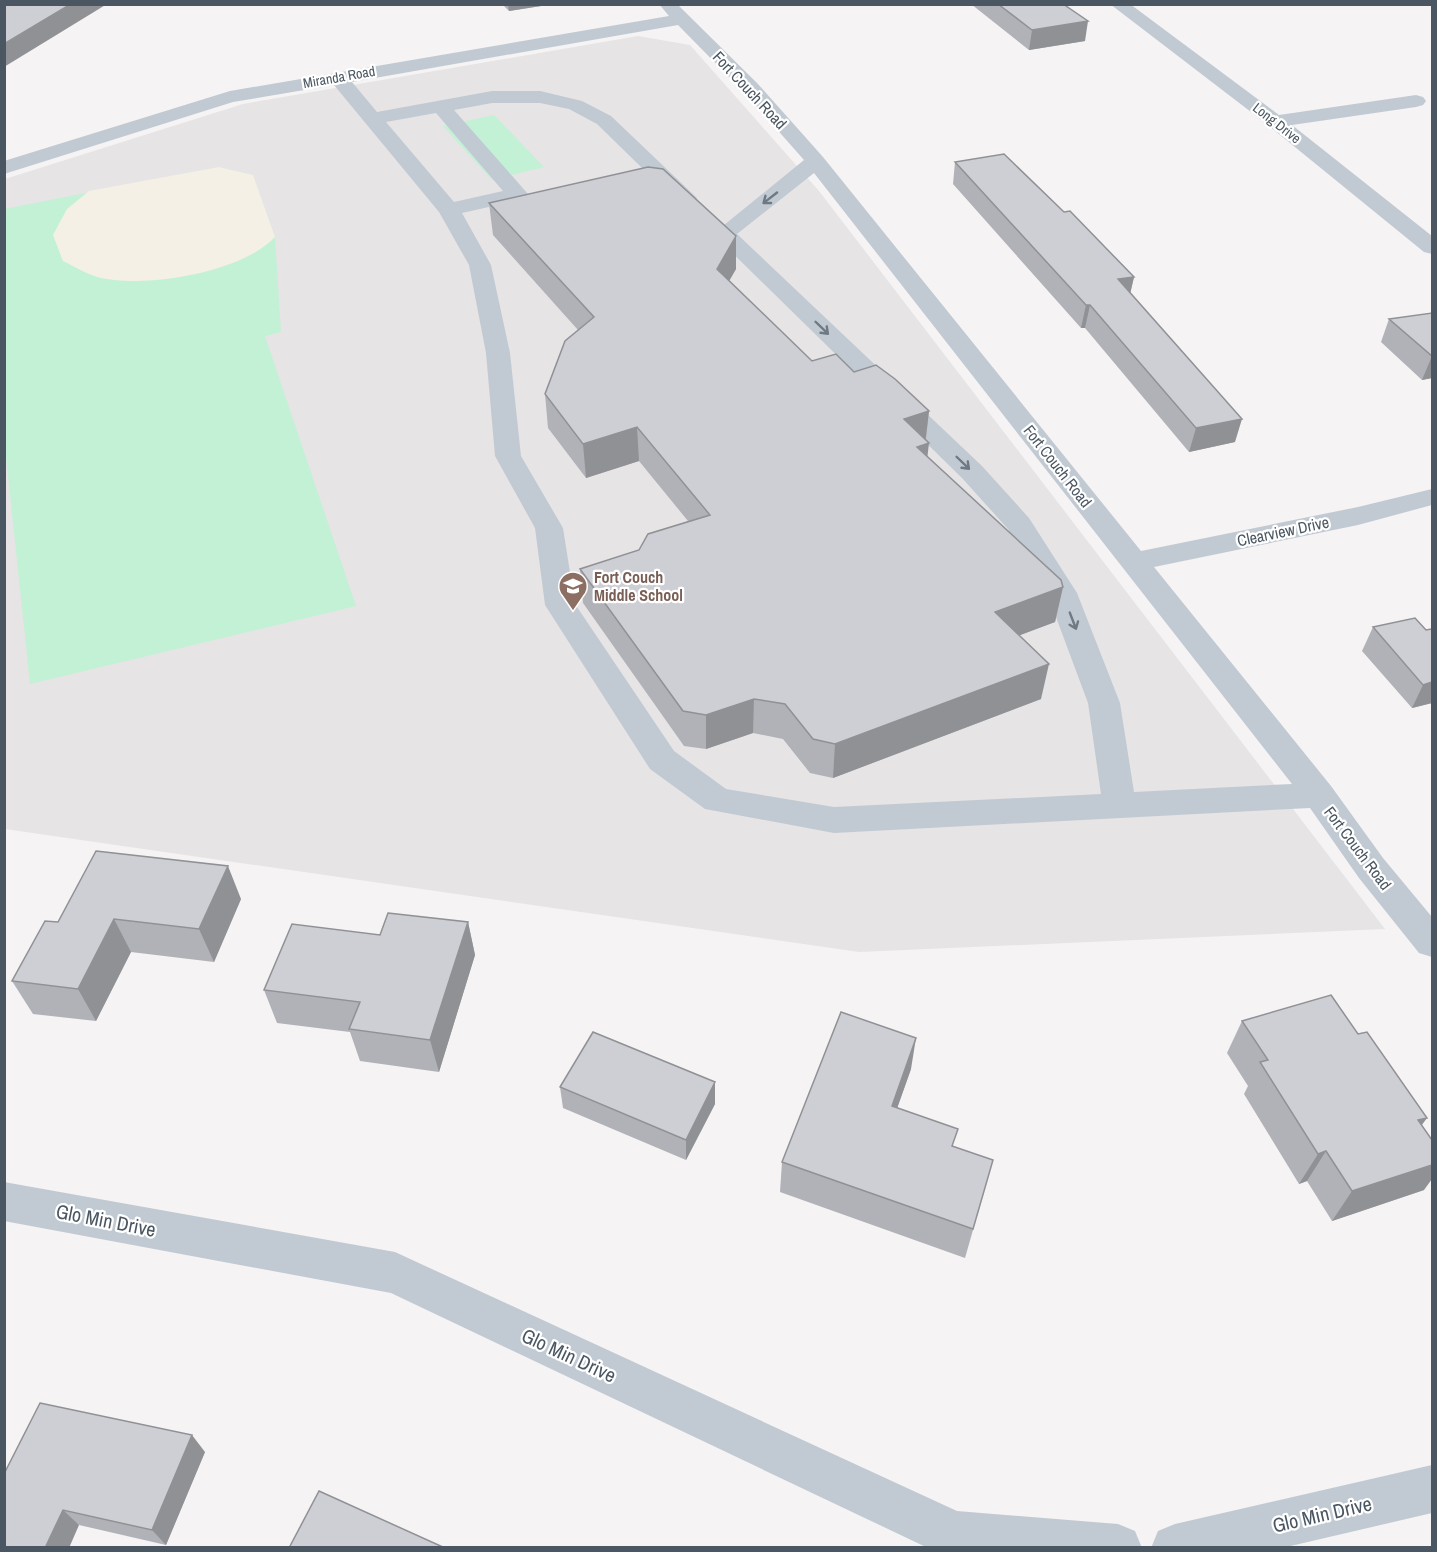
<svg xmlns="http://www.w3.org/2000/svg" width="1437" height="1552" font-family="'Archivo Narrow',sans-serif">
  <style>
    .education { fill: #e6e4e5 }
    .green { fill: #c3f1d5 }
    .sand { fill: #f5f0e5 }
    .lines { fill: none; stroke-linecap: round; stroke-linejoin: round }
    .minor { fill: #c1cad2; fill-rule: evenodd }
    .wall { fill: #b0b2b7 }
    .shaded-wall { fill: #909195 }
    .building { fill: #cdcfd5; stroke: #909195; stroke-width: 1.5 }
    .oneway { stroke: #6e7983 }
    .labels { text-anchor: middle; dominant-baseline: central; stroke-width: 4.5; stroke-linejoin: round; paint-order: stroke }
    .far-street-label { font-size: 14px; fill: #4a5661; stroke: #fff }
    .street-label { font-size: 16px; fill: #4a5661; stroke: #fff }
    .education-label { font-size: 16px; font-weight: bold; fill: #785e54; stroke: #fff; text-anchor: start }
    .near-street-label { font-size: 20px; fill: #4a5661; stroke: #fff }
  </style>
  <rect width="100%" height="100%" fill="#f5f3f3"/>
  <path class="education" d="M638 36 690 45 819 191 1385 929 859 952 5 829V179L243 104Z"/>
  <path class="green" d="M494 115 544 167 492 180 443 126Z
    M219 167 253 175 275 237 281 332 265 336 356 606 30 684 5 447 4 209Z"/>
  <path class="sand" d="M219 167 253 175 275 237C242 272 149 288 101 278 89 275 75 267 63 261L53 235 67 209 89 191Z"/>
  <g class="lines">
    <path class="minor" d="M659 4H677L757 83 823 157 1141 551 1358 507 1432 489V505L1358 525 1154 567 1331 786 1383 858 1432 917V957L1419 953 1359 878 1310 808 834 833 705 809 650 769 545 605 535 528 495 456 486 353 469 265 439 212 334 85 233 102 4 174V161L230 91 669 16ZM678 25 743 91 804 160 713 234 962 478 1008 529 1047 593 1088 703 1101 794 834 807 726 789 674 751 575 604 563 528 521 456 510 353 491 265 462 213 525 199 528 194 454 110 492 103H540L569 109 597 124 678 203 686 204 694 203 697 198 611 116 582 101 540 91H492L377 112 352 82ZM436 113 503 191 454 202 386 122ZM814 173 1292 784 1134 792 1120 703 1077 593 1029 518 982 466 737 234Z
      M1110 4H1130L1279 115 1416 95 1423 97 1426 101 1423 105 1416 107 1292 125 1432 236V254L1424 252 1268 125Z
      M4 1182 395 1252 957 1511 1118 1524 1135 1531 1142 1548H928L391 1293 4 1221Z
      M1432 1465V1513L1282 1548H1151L1158 1531 1175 1524Z"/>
  </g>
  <path class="wall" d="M502 4H554L509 11Z
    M971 4H1063L1085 41 1029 50Z
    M955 162 1064 212 1134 277 1130 293 1235 442 1189 452 1085 328H1081L953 184Z
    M489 203 736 236V269L729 281 812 361 854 372 929 411 926 440 927 457 1063 587 1055 622 1019 635 1041 699 833 778 810 773 783 739 753 733 706 749 684 746 583 603 580 569 639 550 688 521 639 461 586 478 548 428 545 394 578 330 493 235Z
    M1432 313V378L1422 380 1381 342 1389 319Z
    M1373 627 1426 630 1432 629V703L1412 708 1362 651Z
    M241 899 214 962 131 952 96 1021 33 1014 12 981 58 922Z
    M468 922 475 955 439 1072 360 1061 350 1032 277 1023 264 990 380 935Z
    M1242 1021 1422 1125 1424 1190 1332 1221 1307 1181 1299 1184 1244 1094 1248 1086 1227 1053Z
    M911 1069 897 1108 954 1147 993 1160 965 1258 780 1192 782 1162Z
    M560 1087 715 1104 686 1160 563 1108Z
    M205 1452 166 1545 79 1525 4 1474Z"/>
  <path class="shaded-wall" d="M71 4H107L4 67V44Z
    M508 4H554L509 11Z
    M1088 21 1085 41 1029 50 1032 30Z
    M736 236V269L717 302V269Z
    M1134 277 1129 299 1118 279Z
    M1086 305H1090L1085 328H1081Z
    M1432 356V378L1422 380Z
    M929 411 925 444 929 443 925 477 904 419Z
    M1242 419 1235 442 1189 452 1196 428Z
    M637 427 639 461 586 478 583 444Z
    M1063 587 1055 622 989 647 995 612Z
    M1049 664 1041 699 833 778 835 744Z
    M1432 682V703L1412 708 1423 685Z
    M754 699 753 733 706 749V715Z
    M228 866 241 899 214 962 199 929Z
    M114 919 131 952 96 1021 78 989Z
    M468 922 475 955 439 1072 430 1040Z
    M916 1038 911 1069 887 1137 892 1106Z
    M715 1082V1104L686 1160V1140Z
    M1427 1118 1405 1148 1418 1120Z
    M1326 1151 1307 1181 1299 1184 1318 1154Z
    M1432 1165V1179L1424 1190 1332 1221 1352 1191Z
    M192 1435 205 1452 166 1545 152 1530Z
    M63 1510 79 1525 69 1548H45Z"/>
  <path class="building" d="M4 4H71L4 44Z
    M998 4H1063L1088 21 1032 30Z
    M1004 154 1064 212 1070 211 1134 277 1118 279 1242 419 1196 428 1090 305H1086L955 162Z
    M648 167 663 169 736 236 717 269 812 361 836 354 854 372 876 365 895 379 929 411 904 419 929 443 917 447 1061 580 1063 587 995 612 1049 664 835 744 813 739 785 704 754 699 706 715 683 711 580 569 639 550 648 534 710 515 637 427 583 444 545 394 565 341 594 317 489 203Z
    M1432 313V356L1389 319Z
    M1415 618 1426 630 1432 629V682L1423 685 1373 627Z
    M96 851 228 866 199 929 114 919 78 989 12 981 45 921 58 922Z
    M388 913 468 922 430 1040 349 1029 360 1002 264 990 292 924 380 935Z
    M1331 995 1358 1034 1367 1032 1427 1118 1418 1120 1432 1140V1165L1352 1191 1326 1151 1318 1154 1260 1062 1268 1060 1242 1021Z
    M841 1012 916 1038 892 1106 958 1129 952 1146 993 1160 973 1229 782 1162Z
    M593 1032 715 1082 686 1140 560 1087Z
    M40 1403 192 1435 152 1530 63 1510 45 1548H4V1474Z
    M319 1491 445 1548H289Z"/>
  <defs><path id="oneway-shaft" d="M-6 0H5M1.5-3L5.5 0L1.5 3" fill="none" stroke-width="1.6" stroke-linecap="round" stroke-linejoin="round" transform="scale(1.5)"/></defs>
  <g class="oneway">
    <use href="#oneway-shaft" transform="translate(770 198) rotate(142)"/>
    <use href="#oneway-shaft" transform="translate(822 328) rotate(44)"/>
    <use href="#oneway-shaft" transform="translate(963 463) rotate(44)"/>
    <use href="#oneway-shaft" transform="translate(1073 621) rotate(69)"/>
  </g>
  <defs>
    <g id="school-pin" transform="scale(1.5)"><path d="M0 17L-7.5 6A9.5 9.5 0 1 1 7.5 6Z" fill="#8d6e63" stroke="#fff"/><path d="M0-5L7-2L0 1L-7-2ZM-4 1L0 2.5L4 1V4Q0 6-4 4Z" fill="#fff"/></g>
  </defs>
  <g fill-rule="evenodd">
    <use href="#school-pin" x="573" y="586"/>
  </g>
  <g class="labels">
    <g class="far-street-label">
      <text transform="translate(339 77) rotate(-10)">Miranda Road</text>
      <text transform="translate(1277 123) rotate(38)">Long Drive</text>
    </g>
    <g class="street-label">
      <text transform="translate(750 90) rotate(47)">Fort Couch Road</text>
      <text transform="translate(1058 466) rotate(52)">Fort Couch Road</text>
      <text transform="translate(1283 531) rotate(-12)">Clearview Drive</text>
      <text transform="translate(1358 848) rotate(53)">Fort Couch Road</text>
    </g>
    <g class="education-label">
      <text x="594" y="577">Fort Couch<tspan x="594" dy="18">Middle School</tspan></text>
    </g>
    <g class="near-street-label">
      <text transform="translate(106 1220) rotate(11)">Glo Min Drive</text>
      <text transform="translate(569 1355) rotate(25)">Glo Min Drive</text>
      <text transform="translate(1322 1514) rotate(-13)">Glo Min Drive</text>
    </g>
  </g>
  <rect width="1437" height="1552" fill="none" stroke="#4a5661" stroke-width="12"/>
</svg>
